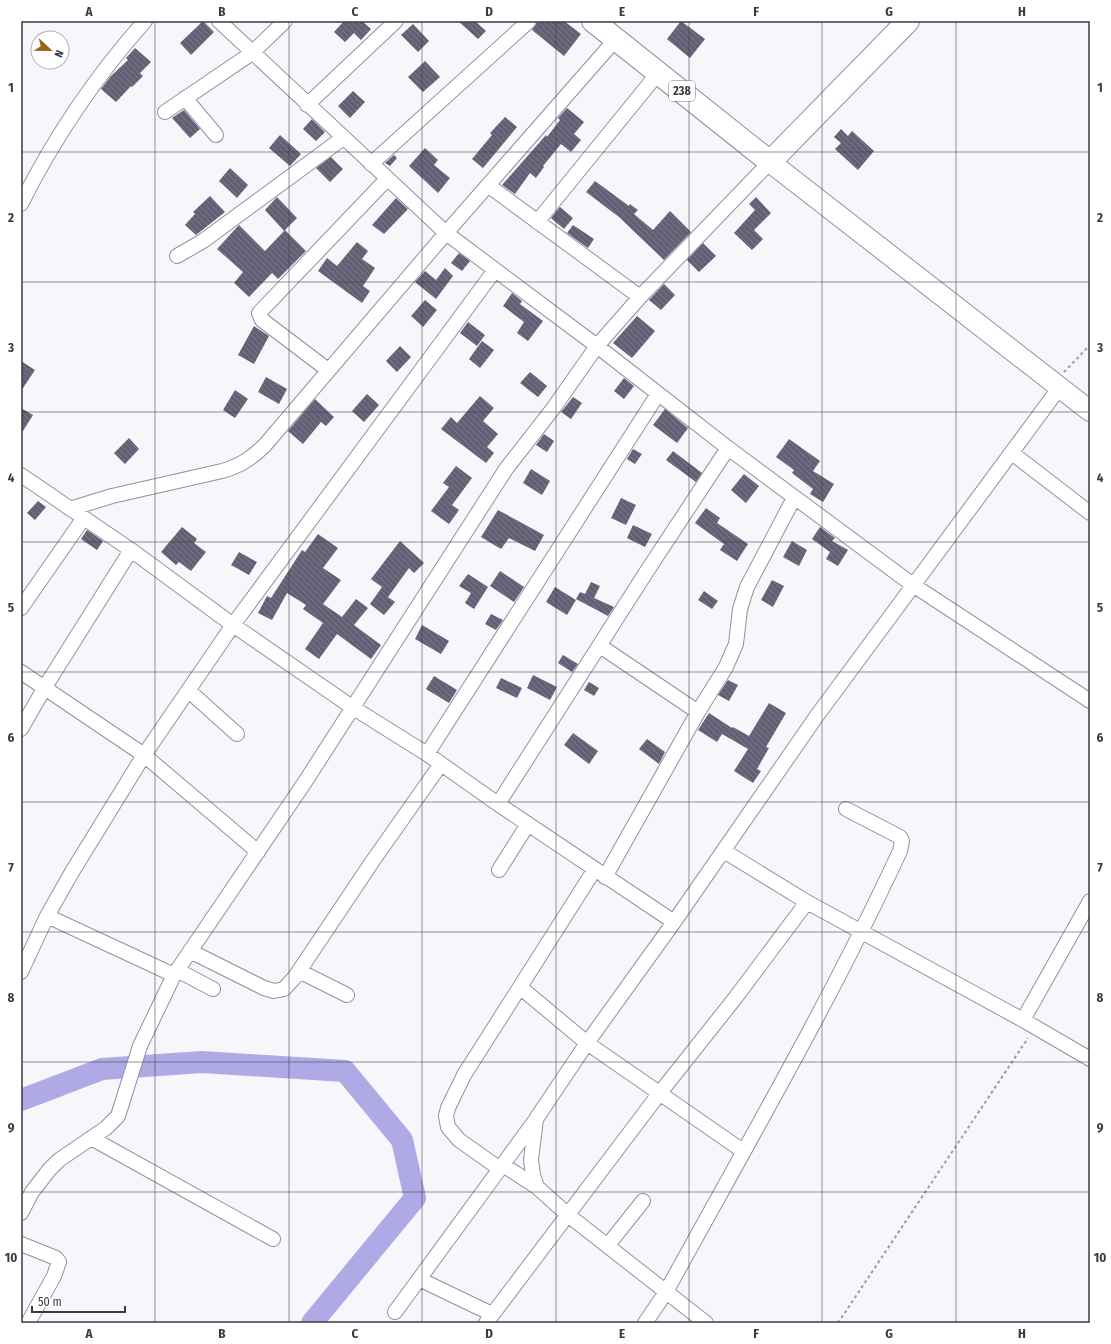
<svg xmlns="http://www.w3.org/2000/svg" width="1111" height="1344" font-family="'Fira Sans Condensed',sans-serif">
  <style>
    .lines { fill: none; stroke-linecap: round; stroke-linejoin: round }
    .river { stroke: #afa9e5; stroke-width: 22 }
    .building { fill: url(#building-back-hatch) }
    .minor-casing { stroke: #9290a6; stroke-width: 16 }
    .secondary-casing { stroke: #9290a6; stroke-width: 22 }
    .primary-casing { stroke: #9290a6; stroke-width: 24 }
    .path { stroke: #9c9ba2; stroke-width: 2; stroke-dasharray: 3 3; stroke-linecap: butt }
    .minor { stroke: #fff; stroke-width: 14 }
    .secondary { stroke: #fff; stroke-width: 20 }
    .primary { stroke: #fff; stroke-width: 22 }
    .grid { fill: none; stroke: #3a3a43; stroke-width: 1; stroke-opacity: 0.55 }
    .labels { text-anchor: middle; dominant-baseline: central; stroke-width: 4; stroke-linejoin: round; paint-order: stroke }
    .shield { fill: #fff; stroke: #75757b; stroke-width: 1 }
    .shield-label { font-size: 12px; font-weight: bold; fill: #3a3a43 }
    .neatline { fill: none; stroke: #3a3a43; stroke-width: 1.5 }
    .grid-label { font-size: 13px; text-anchor: middle; font-weight: bold; fill: #3a3a43 }
  </style>
  <defs>
    <pattern id="building-back-hatch" width="6" height="6" patternUnits="userSpaceOnUse"><rect width="6" height="6" fill="#616074"/><path d="M-1 5l2 2M0 0l6 6M5-1l2 2" fill="none" stroke="#7a7989"/></pattern>
  </defs>
  <rect width="100%" height="100%" fill="#f7f6fb"/>
  <g class="lines">
    <path class="river" d="M21 1100 102 1069 202 1062 345 1071 402 1140 415 1198 312 1323"/>
  </g>
  <path class="building" d="M203 21 214 32 191 55 180 43Z
    M344 21H362L371 29 361 40 354 33 345 42 334 32Z
    M458 21H475L486 31 478 39Z
    M537 21H564L581 34 564 56 532 30Z
    M681 21 705 39 690 58 667 39Z
    M413 24 429 41 418 52 401 35Z
    M135 48 151 62 140 73 143 76 132 87 131 86 116 102 101 89 111 76 128 60 126 58Z
    M425 61 440 77 423 92 408 77Z
    M353 91 365 102 350 118 338 106Z
    M567 108 584 122 574 134 581 140 571 152 561 144 543 166 544 167 536 178 530 173 515 194 502 185 546 135 547 137 560 120 558 118Z
    M184 110 200 129 190 138 172 118Z
    M505 117 517 127 483 168 472 159 492 135 490 133Z
    M312 119 325 132 316 141 303 129Z
    M841 129 848 136 852 131 874 151 858 170 835 149 841 143 834 137Z
    M280 135 301 154 290 166 269 148Z
    M425 148 438 160 434 165 450 178 438 193 409 166Z
    M394 155 397 158 390 166 385 163Z
    M331 157 343 169 330 182 316 168Z
    M230 168 248 185 237 198 219 181Z
    M595 181 629 206 630 204 638 210 634 214 653 230 670 211 691 232 664 260 619 217 586 192Z
    M210 196 225 212 196 235 185 225 195 214 193 212Z
    M277 197 297 218 284 231 265 210Z
    M756 197 771 213 754 230 763 239 752 250 734 233 755 210 749 204Z
    M396 198 408 209 384 234 372 225Z
    M560 207 573 218 564 229 551 218Z
    M239 225 265 251 285 230 306 251 278 279 272 273 249 297 234 283 243 272 217 249Z
    M573 225 594 239 588 248 567 233Z
    M357 242 368 251 362 259 375 268 363 286 370 291 362 303 318 271 327 258 337 266Z
    M703 243 716 256 699 272 687 260Z
    M459 253 470 261 462 271 451 263Z
    M445 268 453 276 436 299 415 282 425 271 436 280Z
    M664 284 675 295 661 310 649 300Z
    M512 293 522 301 520 304 543 321 528 341 517 333 524 322 503 306Z
    M425 300 437 310 423 327 411 316Z
    M637 316 655 331 632 358 613 343Z
    M468 322 485 335 477 346 460 333Z
    M254 326 269 336 254 364 238 355Z
    M482 341 494 350 480 368 469 359Z
    M400 346 411 357 397 372 386 361Z
    M21 361 35 370 21 391Z
    M530 372 547 386 538 397 520 383Z
    M266 377 287 389 279 404 258 392Z
    M624 378 634 386 624 399 614 391Z
    M235 390 248 399 235 418 223 410Z
    M367 394 379 405 364 422 352 411Z
    M480 396 494 408 483 421 498 434 487 447 494 453 486 463 441 429 451 417 457 423Z
    M573 397 582 403 571 419 561 412Z
    M315 399 334 417 326 426 321 422 303 444 288 431Z
    M21 408 33 415 21 434Z
    M665 409 688 428 677 443 653 425Z
    M544 434 554 441 547 452 536 445Z
    M129 438 139 449 125 464 114 453Z
    M789 439 820 461 813 471 834 484 823 502 810 494 813 489 792 473 794 470 776 457Z
    M633 449 642 454 635 464 627 459Z
    M673 451 702 473 696 482 666 460Z
    M456 466 472 478 452 505 459 510 449 524 431 511 449 487 443 483Z
    M531 469 550 481 542 495 523 483Z
    M744 474 759 486 746 503 731 490Z
    M621 498 636 505 626 525 611 518Z
    M38 501 46 507 35 520 27 513Z
    M706 508 720 518 717 523 748 544 737 561 720 550 724 544 695 523Z
    M498 510 544 535 535 551 509 538 501 549 481 537Z
    M633 525 652 534 645 547 627 538Z
    M182 527 197 539 194 543 206 552 191 571 179 562 176 565 161 552Z
    M820 527 835 538 832 541 848 550 838 566 826 559 830 552 812 539Z
    M87 530 103 541 97 550 81 539Z
    M318 534 338 548 323 568 341 580 323 604 342 617 356 599 368 608 354 625 381 645 371 659 337 634 319 659 305 649 323 623 303 609 306 605 287 593 272 620 258 613 267 596 271 598 302 550 305 552Z
    M400 541 424 563 414 573 409 568 388 597 395 602 384 615 370 604 382 587 371 579Z
    M792 541 807 550 799 566 783 557Z
    M239 552 257 562 249 575 231 565Z
    M500 571 524 587 514 602 490 586Z
    M468 574 488 587 474 609 465 603 471 593 459 586Z
    M772 580 784 586 773 607 761 600Z
    M591 582 600 586 594 598 614 607 608 616 576 599 580 592 585 594Z
    M555 587 576 600 567 615 546 602Z
    M704 591 718 601 712 609 698 600Z
    M491 614 503 620 496 630 485 624Z
    M422 625 449 641 441 654 415 639Z
    M563 655 578 664 572 672 558 663Z
    M533 675 557 687 550 700 527 688Z
    M434 676 457 690 449 703 426 689Z
    M501 678 522 688 517 698 496 688Z
    M728 680 738 685 729 701 718 695Z
    M589 682 599 688 594 696 584 690Z
    M769 703 786 713 766 747 769 748 757 769 761 771 753 783 734 771 748 749 722 734 717 742 698 730 709 713 732 728 733 727 749 736Z
    M573 733 598 751 589 764 564 745Z
    M647 739 665 752 659 764 639 749Z"/>
  <g class="lines">
    <g class="minor-casing">
      <path id="minor" d="M219 21 446 233 597 346 728 448 913 585 1090 701
        M185 98 216 135
        M307 105 396 21
        M165 112 252 53 285 21
        M371 164 529 21
        M489 186 640 297
        M21 204C54 138 96 76 145 21
        M537 222 659 72
        M177 256 203 241 343 138
        M328 370 262 320 259 313 387 179
        M1012 453 1090 513
        M21 475 131 550 233 625 352 707 427 754 498 804 674 922
        M70 509 112 496 222 471C240 466 252 458 265 445L446 233 616 39
        M21 608 83 519
        M600 646 698 712
        M21 672 144 755 258 852
        M189 691 237 734
        M21 729 45 687 131 550
        M427 754 658 394
        M498 804 647 571 728 448
        M724 851 807 902 1023 1020 1090 1059
        M499 870 528 824
        M605 877 698 712 726 667 736 644 740 609 747 587 794 498
        M47 916 174 975
        M190 951 264 988 274 991 284 989 295 977 372 862 441 764
        M177 970 213 989
        M299 971 347 995
        M21 972 47 916 72 872 144 755 233 625 495 270
        M521 988 587 1043 743 1151
        M1023 1020 1090 901
        M91 1138 273 1239
        M503 1165 537 1187
        M500 1169 459 1140 448 1127 446 1116 448 1108 464 1075 595 869
        M21 1213 32 1192 49 1170 59 1160 106 1128 118 1116 140 1046 174 975 305 782 506 469 552 410 597 346 640 297 770 162
        M21 1244 56 1258 59 1262 54 1276 28 1323
        M608 1245 643 1201
        M419 1279 492 1314
        M395 1312 534 1122
        M486 1323 659 1094 736 997 807 902
        M645 1323 666 1292C746 1146 830 1002 900 851L902 841 900 837 846 809
        M706 1323 568 1215 537 1187 533 1175 531 1160 536 1119 587 1043 674 922 816 717 1060 387"/>
    </g>
    <g class="secondary-casing">
      <path id="secondary" d="M770 162 1090 411"/>
    </g>
    <g class="primary-casing">
      <path id="primary" d="M593 21 770 162 908 21"/>
    </g>
    <path class="path" d="M1064 372 1090 345
      M838 1323 1028 1038"/>
    <use href="#minor" class="minor"/>
    <use href="#secondary" class="secondary"/>
    <use href="#primary" class="primary"/>
  </g>
  <path class="grid" d="M155 21V1323M289 21V1323M422 21V1323M556 21V1323M689 21V1323M822 21V1323M956 21V1323M21 152H1090M21 282H1090M21 412H1090M21 542H1090M21 672H1090M21 802H1090M21 932H1090M21 1062H1090M21 1192H1090"/>
  <g class="labels">
    <rect class="shield" x="669" y="81" width="26" height="20" rx="3"/>
    <g class="shield-label">
      <text x="682" y="91">238</text>
    </g>
  </g>
  <rect width="1111" height="1344" fill="none" stroke="#ffffff" stroke-width="44"/>
  <g transform="translate(50 50) rotate(112)"><circle r="19" fill="#ffffff" stroke="#b0b0b4"/>
  <path d="M0-3L7 15L0 10L-7 15Z" fill="#976418"/>
  <text y="-6" font-size="11" font-weight="bold" text-anchor="middle" fill="#3a3a43">N</text>
  </g>
  <path d="M32 1306v6h93v-6" fill="none" stroke="#3a3a43" stroke-width="2"/>
  <text x="38" y="1306" font-size="12" fill="#3a3a43" stroke="#ffffff" stroke-width="3" paint-order="stroke">50 m</text>
  <rect x="22" y="22" width="1067" height="1300" class="neatline"/>
  <g class="grid-label">
    <text x="89" y="16">A</text>
    <text x="222" y="16">B</text>
    <text x="355" y="16">C</text>
    <text x="489" y="16">D</text>
    <text x="622" y="16">E</text>
    <text x="756" y="16">F</text>
    <text x="889" y="16">G</text>
    <text x="1022" y="16">H</text>
    <text x="11" y="92">1</text>
    <text x="1100" y="92">1</text>
    <text x="11" y="222">2</text>
    <text x="1100" y="222">2</text>
    <text x="11" y="352">3</text>
    <text x="1100" y="352">3</text>
    <text x="11" y="482">4</text>
    <text x="1100" y="482">4</text>
    <text x="11" y="612">5</text>
    <text x="1100" y="612">5</text>
    <text x="11" y="742">6</text>
    <text x="1100" y="742">6</text>
    <text x="11" y="872">7</text>
    <text x="1100" y="872">7</text>
    <text x="11" y="1002">8</text>
    <text x="1100" y="1002">8</text>
    <text x="11" y="1132">9</text>
    <text x="1100" y="1132">9</text>
    <text x="11" y="1262">10</text>
    <text x="1100" y="1262">10</text>
    <text x="89" y="1338">A</text>
    <text x="222" y="1338">B</text>
    <text x="355" y="1338">C</text>
    <text x="489" y="1338">D</text>
    <text x="622" y="1338">E</text>
    <text x="756" y="1338">F</text>
    <text x="889" y="1338">G</text>
    <text x="1022" y="1338">H</text>
  </g>
</svg>
